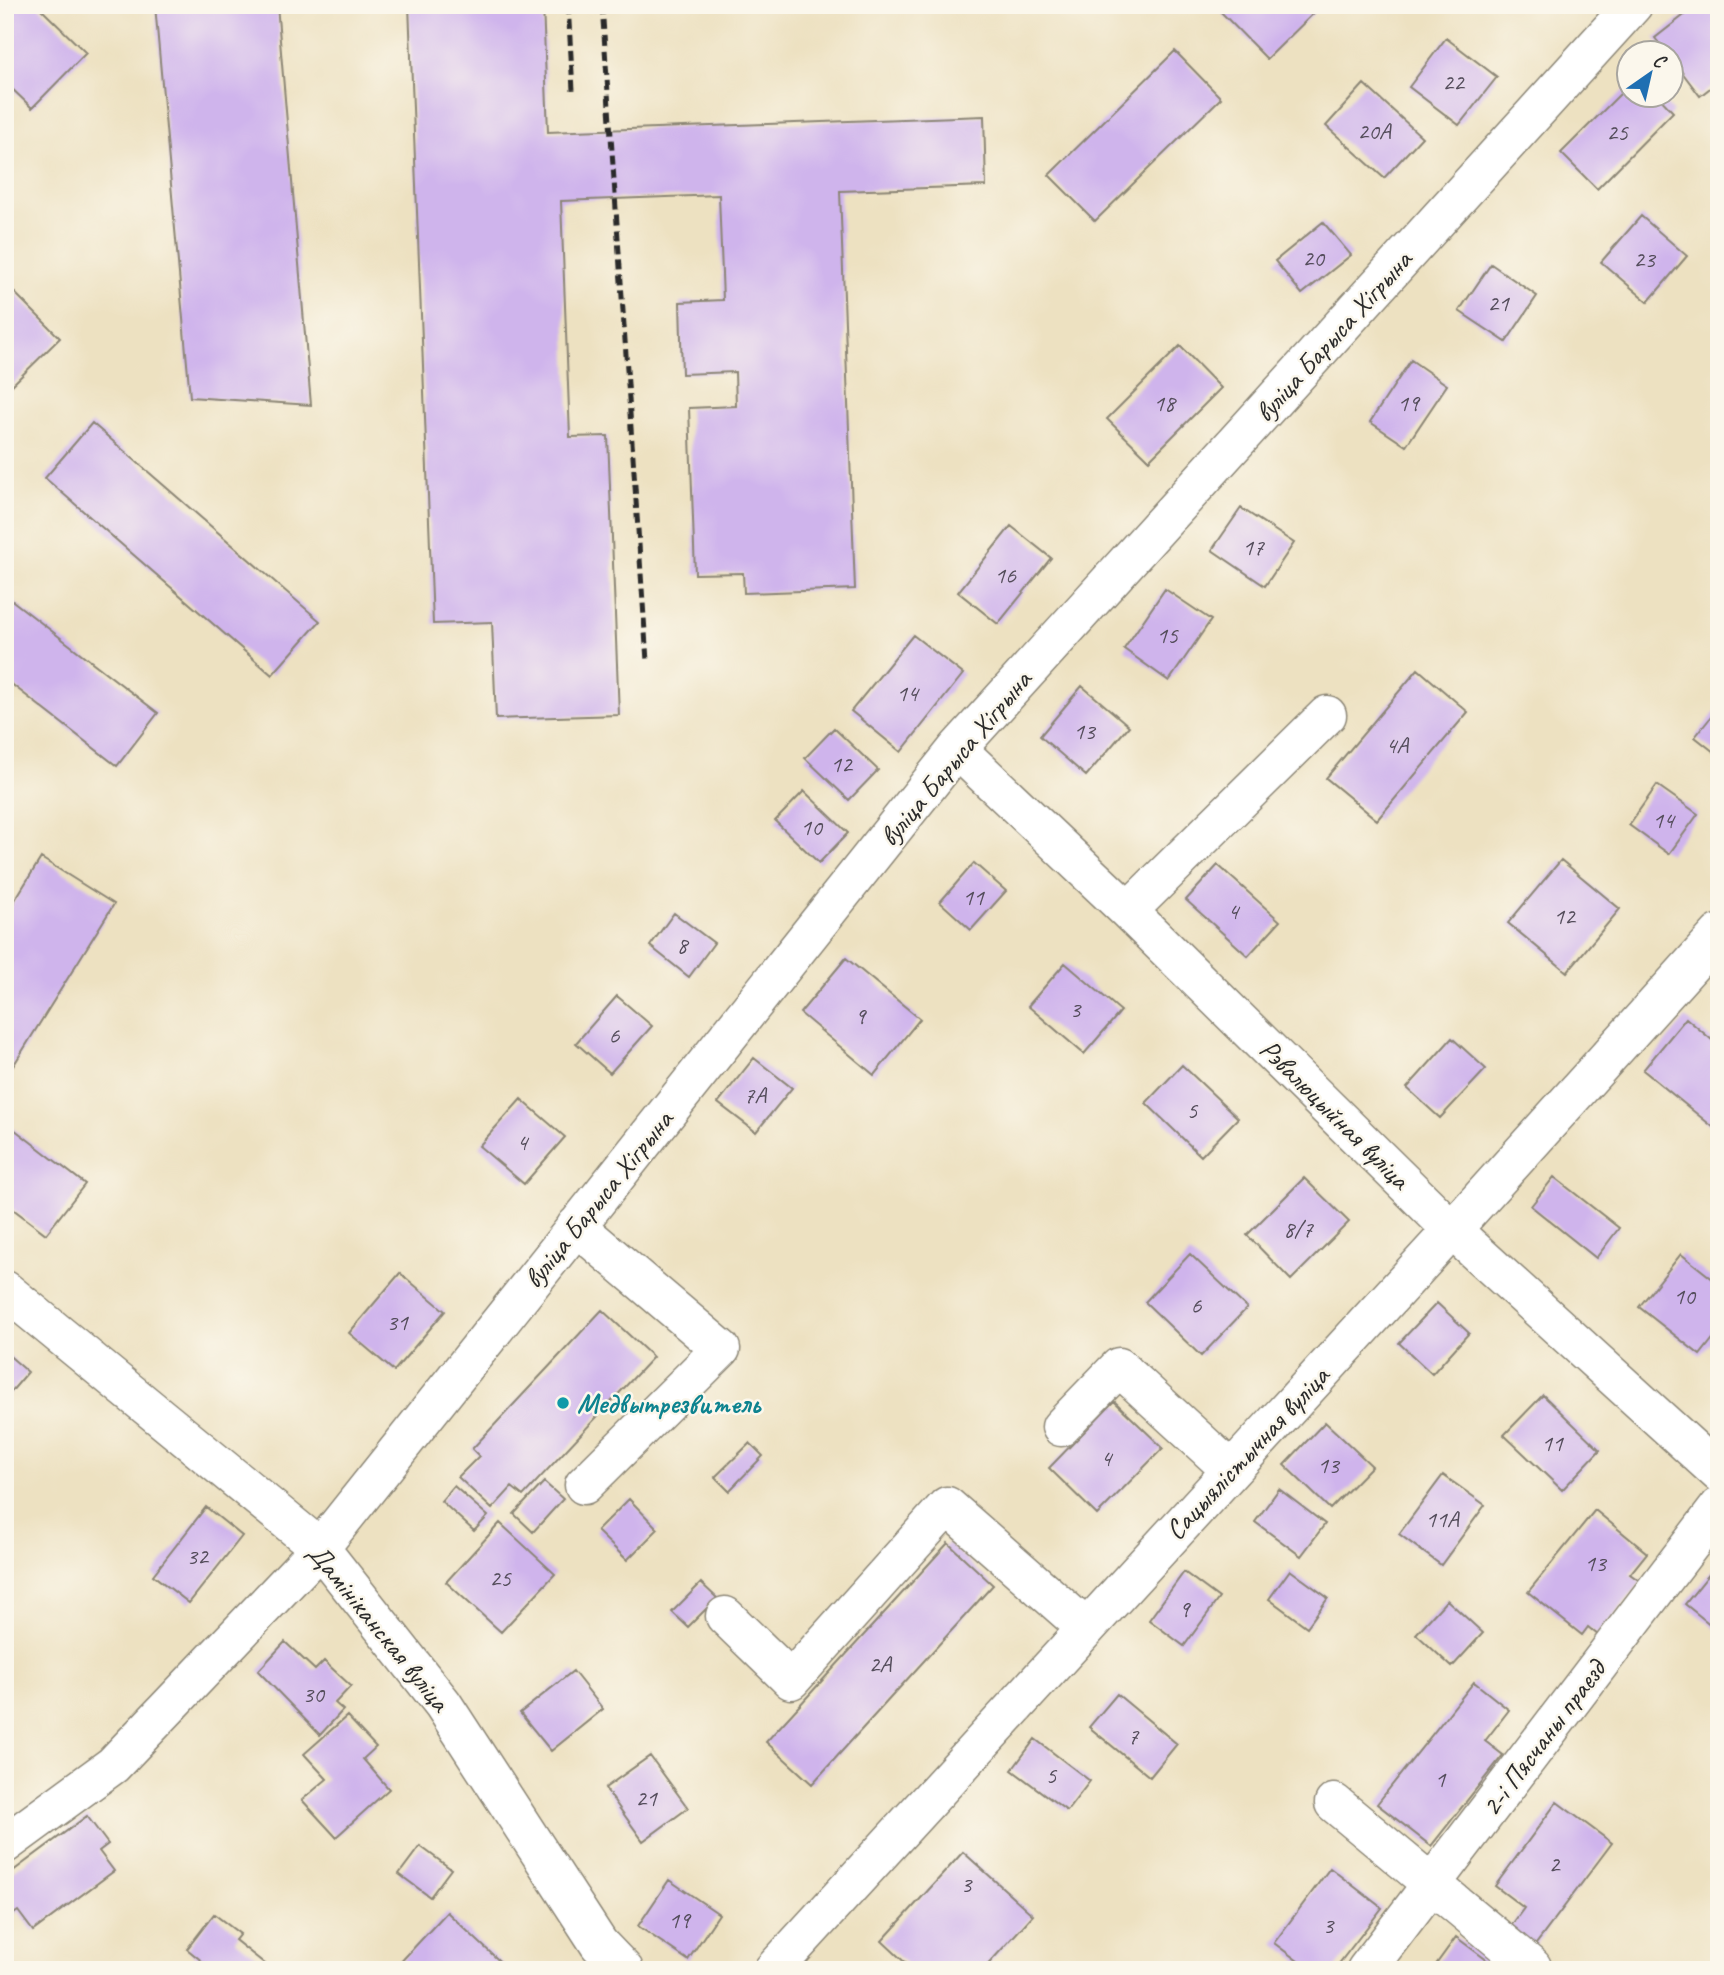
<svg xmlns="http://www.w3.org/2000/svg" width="1724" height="1975" font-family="Caveat,sans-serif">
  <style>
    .building { fill: #cfb4ec }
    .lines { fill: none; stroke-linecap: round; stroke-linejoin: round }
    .minor-casing { stroke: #8c8676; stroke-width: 41 }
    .minor { stroke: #fff; stroke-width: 38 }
    .rail { stroke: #2b2b2b; stroke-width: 5; stroke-dasharray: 10 5; stroke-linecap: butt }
    .culture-dot { fill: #0f9aa8; stroke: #fbf7ec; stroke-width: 2.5 }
    .labels { text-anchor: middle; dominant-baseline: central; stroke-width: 5; stroke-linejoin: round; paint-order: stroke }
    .number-label { font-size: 24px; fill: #544d5b }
    .street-label { font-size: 28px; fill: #2b2b2b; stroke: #fbf7ec }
    .culture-label { font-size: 28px; font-weight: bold; fill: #0d838f; stroke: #fbf7ec; text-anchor: start }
  </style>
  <rect width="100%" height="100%" fill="#fbf7ec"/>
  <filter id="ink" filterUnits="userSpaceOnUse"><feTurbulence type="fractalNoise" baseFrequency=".0143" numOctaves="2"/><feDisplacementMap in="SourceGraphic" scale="14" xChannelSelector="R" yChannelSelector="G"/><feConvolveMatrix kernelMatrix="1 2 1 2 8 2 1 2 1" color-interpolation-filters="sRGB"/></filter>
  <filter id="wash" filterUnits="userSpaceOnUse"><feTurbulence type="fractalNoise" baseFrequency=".00686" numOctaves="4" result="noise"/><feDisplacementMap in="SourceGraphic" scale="28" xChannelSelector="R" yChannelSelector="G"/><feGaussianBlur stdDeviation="1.57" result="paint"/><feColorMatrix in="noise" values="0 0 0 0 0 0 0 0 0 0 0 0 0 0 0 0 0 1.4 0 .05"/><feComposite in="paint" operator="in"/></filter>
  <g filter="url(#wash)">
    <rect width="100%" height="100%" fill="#ede1c1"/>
    <g id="blocks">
      <path class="building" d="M5 5H37L86 53 32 108 5 82Z
        M155 5H277L311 405 190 397Z
        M409 5H543L548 132 984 116 986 186 840 191 855 589 744 593 743 573 695 574 689 408 736 406 735 372 682 374 680 302 723 300 719 195 561 201 570 437 608 436 619 715 496 719 492 622 433 624Z
        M1214 5H1322L1267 59Z
        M1697 5H1716L1719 9V81L1700 96 1672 59V52H1666L1655 38Z
        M1446 38 1497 77 1459 125 1409 87Z
        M1175 51 1221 98 1095 221 1049 175Z
        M1364 84 1422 137 1384 178 1326 126Z
        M1630 84V94H1656L1673 112 1597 189 1561 153Z
        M1641 216 1687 256 1648 302 1601 262Z
        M1323 222 1351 255 1302 294 1275 261Z
        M1491 264 1537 296 1506 342 1459 311Z
        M5 283 60 338 5 392Z
        M1180 346 1221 388 1149 460 1107 419Z
        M1411 360 1447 385 1406 446 1370 422Z
        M92 423 320 621 272 675 45 478Z
        M1241 508 1294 543 1265 586 1212 550Z
        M1011 526 1051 558 998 624 958 592Z
        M1165 589 1211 620 1169 681 1124 649Z
        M5 595 158 713 117 766 5 679Z
        M913 635 963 674 901 752 851 711Z
        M1418 669 1468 712 1377 820 1326 778Z
        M1082 686 1129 726 1086 776 1040 736Z
        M1719 707V756L1695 737Z
        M834 728 878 770 849 800 805 758Z
        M1657 785 1698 814 1669 854 1629 825Z
        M804 791 848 833 819 863 775 821Z
        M41 858 114 904 5 1079V916Z
        M1561 860 1620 909 1567 972 1508 923Z
        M974 863 1006 891 971 930 940 902Z
        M1218 865 1280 921 1248 956 1186 900Z
        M674 913 714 943 689 977 650 946Z
        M846 958 920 1019 874 1075 800 1013Z
        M1065 963 1121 1011 1084 1054 1028 1006Z
        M617 996 652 1026 610 1073 576 1043Z
        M1686 1018 1719 1046V1132L1643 1070Z
        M1452 1038 1486 1069 1440 1118 1407 1088Z
        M754 1058 792 1088 756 1132 718 1103Z
        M1182 1065 1238 1118 1201 1156 1146 1103Z
        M521 1099 565 1137 524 1184 479 1146Z
        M10 1126 85 1184 46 1234 5 1203V1132Z
        M1554 1177 1619 1228 1596 1258 1531 1206Z
        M1304 1178 1349 1222 1291 1280 1247 1235Z
        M1190 1254 1247 1308 1201 1356 1145 1302Z
        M1681 1254 1719 1284V1331L1700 1355 1639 1307Z
        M400 1273 445 1311 394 1371 349 1333Z
        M1437 1303 1469 1333 1432 1374 1399 1343Z
        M602 1310 653 1357 523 1496 512 1487 492 1509 458 1477 479 1456 472 1449Z
        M5 1352 28 1372 5 1399Z
        M1543 1395 1600 1450 1562 1490 1504 1435Z
        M1114 1401 1163 1448 1097 1515 1049 1468Z
        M1325 1422 1372 1466 1330 1509 1284 1465Z
        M750 1443 763 1456 729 1491 715 1477Z
        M1443 1475 1485 1505 1441 1565 1399 1534Z
        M544 1482 563 1499 533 1532 514 1514Z
        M454 1486 488 1516 474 1531 441 1501Z
        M1279 1489 1325 1524 1301 1556 1255 1522Z
        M629 1499 658 1529 627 1560 597 1531Z
        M206 1507 242 1536 189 1603 153 1575Z
        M1595 1510 1647 1553 1630 1574 1641 1582 1598 1635 1588 1627 1582 1635 1528 1592Z
        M500 1523 555 1574 501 1632 446 1582Z
        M948 1543 993 1585 812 1784 766 1742Z
        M1719 1562V1628L1717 1630 1685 1604Z
        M1290 1570 1328 1598 1307 1627 1269 1599Z
        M1184 1572 1219 1598 1184 1646 1149 1620Z
        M701 1583 717 1598 688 1627 672 1612Z
        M1447 1600 1483 1633 1452 1667 1416 1634Z
        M285 1642 315 1670 324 1661 351 1686 335 1703 343 1710 320 1735 258 1671Z
        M573 1671 603 1709 551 1751 520 1713Z
        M1474 1682 1509 1710 1485 1741 1503 1755 1431 1846 1377 1804Z
        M1117 1694 1177 1744 1150 1777 1089 1727Z
        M347 1716 376 1747 363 1759 389 1789 336 1837 302 1800 327 1779 304 1754Z
        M1035 1739 1090 1781 1067 1811 1012 1770Z
        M650 1756 688 1808 643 1841 605 1788Z
        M1557 1802 1612 1843 1530 1952 1505 1934 1524 1908 1495 1886Z
        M87 1816 108 1844 99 1851 114 1871 33 1931 18 1911 5 1920V1877Z
        M420 1846 451 1869 430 1897 399 1874Z
        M963 1852 1033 1915 983 1970H913L882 1941Z
        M1330 1868 1382 1908 1334 1970H1310L1274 1943Z
        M669 1880 719 1914 688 1960 638 1926Z
        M447 1912 509 1970H399L396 1967Z
        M214 1914 240 1934 235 1940 265 1964 261 1970H213L187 1949Z
        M1456 1937 1500 1970H1432Z"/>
    </g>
  </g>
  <g filter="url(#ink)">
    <use href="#blocks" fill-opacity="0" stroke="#8c8676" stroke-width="2"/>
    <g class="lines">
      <g class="minor-casing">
        <path id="minor" d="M957 749 1128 911 1452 1230 1719 1473
          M1128 911 1327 715
          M576 1226 721 1349 584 1485
          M5 1290 320 1548 443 1704 599 1944 624 1970
          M1061 1427 1119 1367 1231 1470
          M725 1616 791 1680 947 1506 1086 1628
          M1334 1803 1532 1967
          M5 1844 113 1765 320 1548 957 749 1633 5
          M773 1970 1452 1230 1719 934
          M1366 1970 1719 1507"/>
      </g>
      <use href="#minor" class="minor"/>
      <path class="rail" d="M568 5 573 90
        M602 5 647 661"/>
    </g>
  </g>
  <circle class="culture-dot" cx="563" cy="1403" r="7"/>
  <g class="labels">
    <g class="number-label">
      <text x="1453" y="82">22</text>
      <text x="1374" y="131">20А</text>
      <text x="1617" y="132">25</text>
      <text x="1313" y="258">20</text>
      <text x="1644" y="259">23</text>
      <text x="1498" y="303">21</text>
      <text x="1164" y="403">18</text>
      <text x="1408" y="403">19</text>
      <text x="1253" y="547">17</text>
      <text x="1005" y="575">16</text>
      <text x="1167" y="635">15</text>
      <text x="907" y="693">14</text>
      <text x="1084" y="731">13</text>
      <text x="1397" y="745">4А</text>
      <text x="841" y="764">12</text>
      <text x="1663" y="820">14</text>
      <text x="811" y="827">10</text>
      <text x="973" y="897">11</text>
      <text x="1233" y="911">4</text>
      <text x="1564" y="916">12</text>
      <text x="682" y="945">8</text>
      <text x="1075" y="1009">3</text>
      <text x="860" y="1016">9</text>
      <text x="614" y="1035">6</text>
      <text x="755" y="1095">7А</text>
      <text x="1192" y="1110">5</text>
      <text x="522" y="1142">4</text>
      <text x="1298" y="1229">8/7</text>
      <text x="1684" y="1296">10</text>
      <text x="1196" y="1305">6</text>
      <text x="397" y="1322">31</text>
      <text x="1552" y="1443">11</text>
      <text x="1106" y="1458">4</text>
      <text x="1328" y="1465">13</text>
      <text x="1442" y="1519">11А</text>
      <text x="197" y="1556">32</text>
      <text x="1595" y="1563">13</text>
      <text x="500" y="1578">25</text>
      <text x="1184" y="1609">9</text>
      <text x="880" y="1664">2А</text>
      <text x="313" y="1694">30</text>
      <text x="1133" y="1736">7</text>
      <text x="1051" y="1775">5</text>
      <text x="1440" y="1779">1</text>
      <text x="646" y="1798">21</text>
      <text x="1554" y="1864">2</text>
      <text x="966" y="1884">3</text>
      <text x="679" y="1920">19</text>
      <text x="1328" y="1925">3</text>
    </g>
    <g class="street-label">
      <text transform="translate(1333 336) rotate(-48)">вуліца Барыса Хігрына</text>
      <text transform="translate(955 758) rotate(-50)">вуліца Барыса Хігрына</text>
      <text transform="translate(1335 1114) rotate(45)">Рэвалюцыйная вуліца</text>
      <text transform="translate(598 1199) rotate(-51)">вуліца Барыса Хігрына</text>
      <text transform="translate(1247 1453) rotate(-47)">Сацыялістычная вуліца</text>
      <text transform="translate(379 1627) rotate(51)">Дамініканская вуліца</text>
      <text transform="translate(1543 1738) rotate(-53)">2-і Пясчаны праезд</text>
    </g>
    <g class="culture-label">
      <text x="577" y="1403">Медвытрезвитель</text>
    </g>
  </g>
  <rect width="1724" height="1975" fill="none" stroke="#fbf7ec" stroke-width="28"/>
  <g transform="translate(1650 74) rotate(34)"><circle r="33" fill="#fbf7ec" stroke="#a8a59f" stroke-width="2"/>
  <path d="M0-5L12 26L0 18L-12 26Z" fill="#1f6fb2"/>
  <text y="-10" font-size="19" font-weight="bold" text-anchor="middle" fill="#2b2b2b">С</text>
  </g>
</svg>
